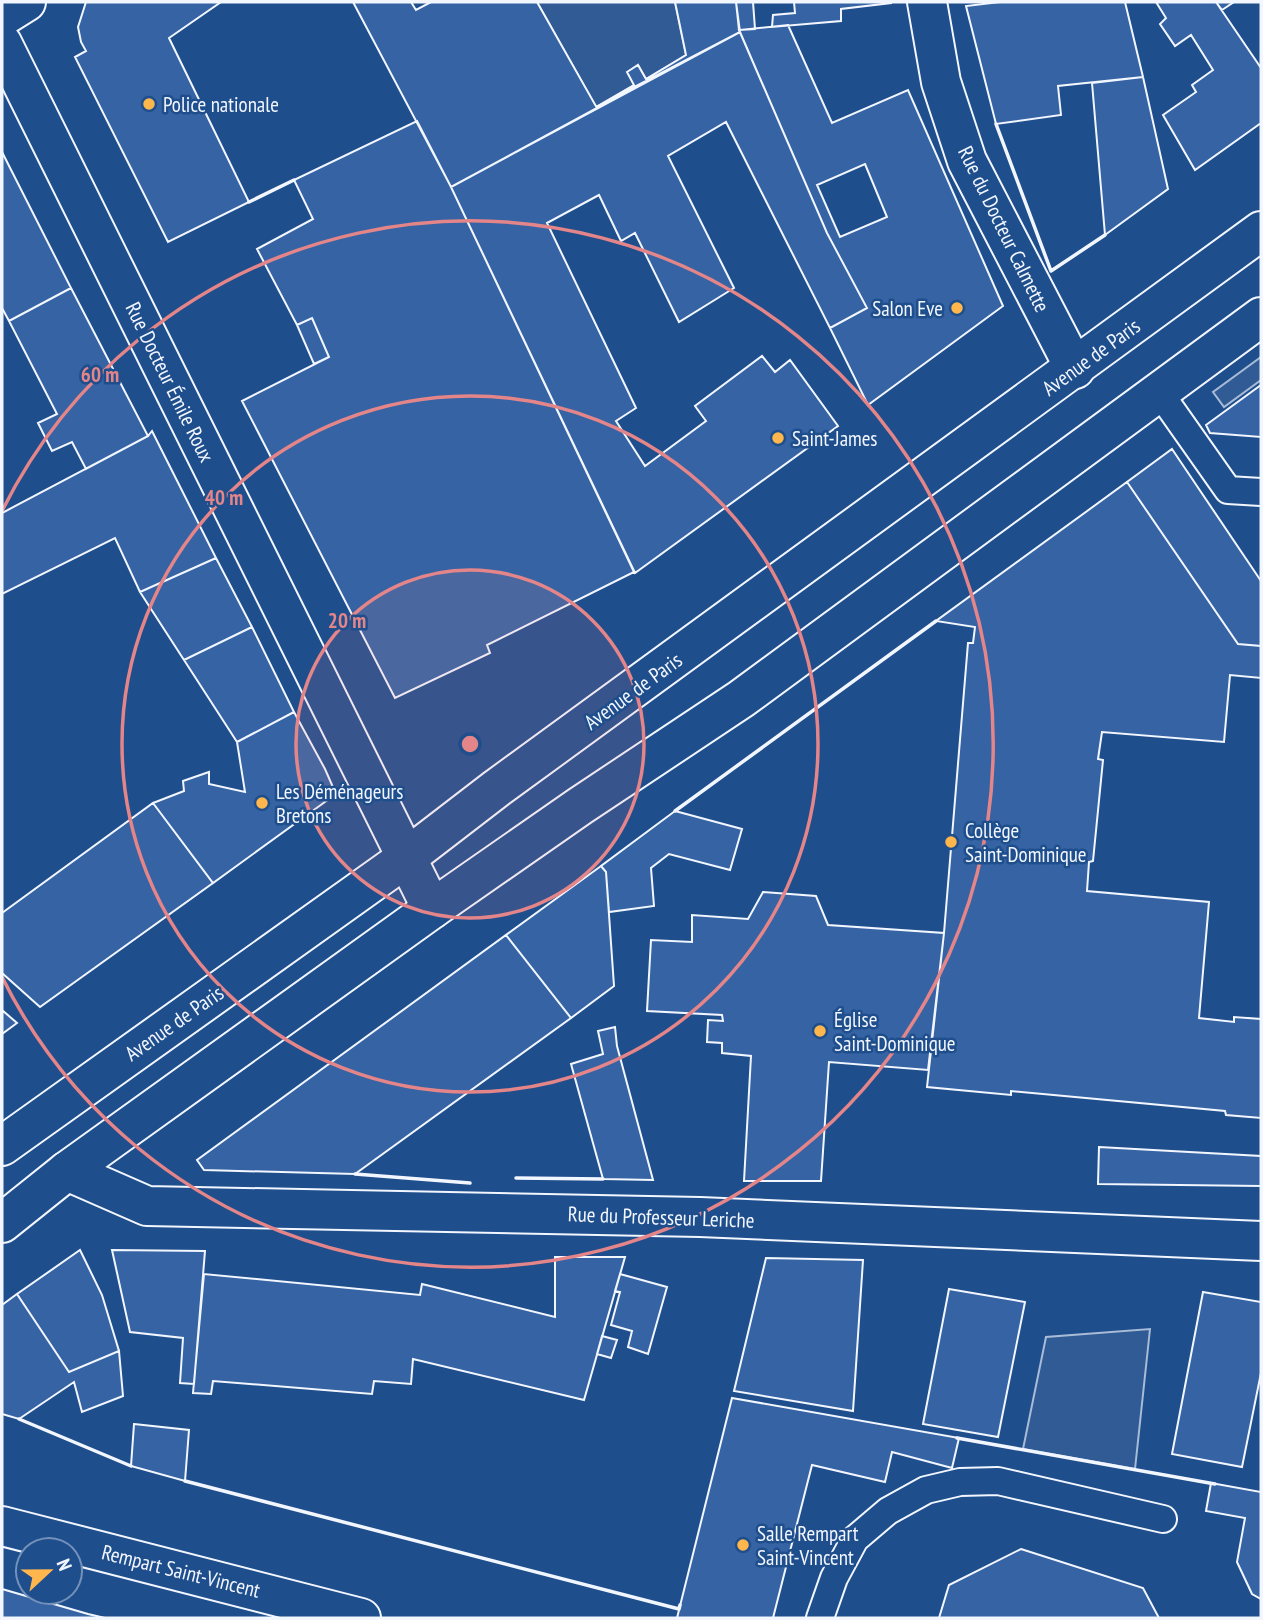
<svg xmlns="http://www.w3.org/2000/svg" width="1263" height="1620" font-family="'PT Sans Narrow',sans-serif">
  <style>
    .built { fill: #305b95; stroke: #a8bbd7; stroke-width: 2 }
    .building { fill: #3563a3; stroke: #f2f6ff; stroke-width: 2; fill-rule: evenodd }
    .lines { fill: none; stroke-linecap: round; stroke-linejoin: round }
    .service-casing { stroke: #f2f6ff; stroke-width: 30 }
    .minor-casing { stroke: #f2f6ff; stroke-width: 42 }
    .secondary-casing { stroke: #f2f6ff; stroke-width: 42 }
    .service { stroke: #1f4e8c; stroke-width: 26 }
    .minor { stroke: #1f4e8c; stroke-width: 38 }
    .secondary { stroke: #1f4e8c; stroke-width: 38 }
    .wall { stroke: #f2f6ff; stroke-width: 3.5 }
    .ring { fill: none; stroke: #e38589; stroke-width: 3.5 }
    .poi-dot { fill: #ffb74d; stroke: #1f4e8c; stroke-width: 2.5 }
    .labels { text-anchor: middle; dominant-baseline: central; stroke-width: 5; stroke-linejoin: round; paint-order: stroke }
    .poi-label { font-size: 21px; fill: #f2f6ff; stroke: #1f4e8c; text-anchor: start }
    .street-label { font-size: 21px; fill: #f2f6ff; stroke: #1f4e8c }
    .centre { fill: #e38589; stroke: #1f4e8c; stroke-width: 3.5 }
    .ring-label { font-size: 21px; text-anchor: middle; font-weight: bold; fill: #e38589; stroke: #1f4e8c; stroke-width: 5; stroke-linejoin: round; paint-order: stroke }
  </style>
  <rect width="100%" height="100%" fill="#1f4e8c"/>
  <path class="built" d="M537 2H675L686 55 646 79 638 65 628 72 634 85 596 107Z
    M1261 357V380L1224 407 1213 392Z
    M1150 1329 1135 1469 1023 1449 1046 1337Z"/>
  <path class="building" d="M86 2H221L169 38 249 202 168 242 75 57 86 51 81 42 78 27Z
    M353 2H411L416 10 431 2H537L597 108 451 187Z
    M675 2H736L740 32 596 107 634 85 627 72 638 65 646 79 686 55Z
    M736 2H753L755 29 739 30Z
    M794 2H891V3L841 9V21L772 27 773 15 795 13Z
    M1000 2H1125L1143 77 1058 86 1061 115 996 124 966 6Z
    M1156 2H1216L1261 68V123L1195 170 1163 115 1196 92 1192 85 1213 70 1191 35 1175 46 1160 24 1166 18Z
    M1216 2H1234L1222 10Z
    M788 25 832 123 908 90 1003 306 868 405 830 328 867 308 827 233 739 30ZM865 164 887 217 840 237 817 185Z
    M740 32 827 233 867 308 830 328 726 122 668 156 734 288 679 322 635 233 621 241 599 195 547 223 636 408 616 421 645 466 706 421 695 406 762 356 775 372 790 360 838 426 635 573 451 187Z
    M1143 77 1168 189 1105 235 1092 83Z
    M417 121 451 187 634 572 487 645 490 653 395 698 242 401 329 357 312 318 297 325 257 249 313 219 294 180Z
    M2 152 71 288 9 321 2 308Z
    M71 288 148 436 86 469 72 442 52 451 38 423 57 414 9 321Z
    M312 318 329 357 314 364 297 325Z
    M1261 385V437L1210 433 1206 425Z
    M152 431 216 558 140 592 115 538 2 594V513L148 436Z
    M1172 449 1261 581V646L1238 644 1127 482Z
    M1127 482 1238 644 1261 646V678L1230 675 1224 742 1102 732 1098 759 1103 760 1093 861 1089 862 1087 891 1209 902 1199 1018 1234 1022V1017L1261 1019V1118L1226 1115 1225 1111 1011 1091V1095L927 1087 944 933 968 643H973L975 627 936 621Z
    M216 558 252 627 184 660 140 592Z
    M252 627 294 712 237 742 184 660Z
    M294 712 325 769 336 794 213 883 153 803 184 791 183 781 209 772V784L245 792 237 742Z
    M153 803 213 883 40 1007 2 973V913Z
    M675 811 742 829 730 870 669 854 651 868 654 906 609 912 606 872 601 866Z
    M601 866 606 872 614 986 571 1018 506 935Z
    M763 892 816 896 828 925 944 933 928 1070 829 1062 821 1181H744L751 1056 722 1053V1043L707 1042 708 1020 723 1021 722 1015 647 1011 651 940 692 942V915L748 919Z
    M506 935 571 1018 355 1174 204 1170 197 1160Z
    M2 1010 17 1023 2 1034Z
    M615 1027 617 1046 653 1180 603 1179 571 1064 603 1054 598 1031Z
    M1099 1147 1261 1156V1186L1098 1184Z
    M80 1250 102 1295 119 1351 69 1372 17 1294Z
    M112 1250 205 1251 194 1384 180 1383 183 1338 130 1332Z
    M555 1257H625L584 1400 413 1359 411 1384 374 1381 372 1394 213 1381 211 1394 193 1393 204 1274 420 1295 422 1284 555 1317Z
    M766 1258 863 1260 853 1411 734 1391Z
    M620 1274 667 1287 648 1354 628 1347 632 1331 611 1325 620 1292 615 1291Z
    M949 1289 1025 1302 998 1437 923 1424Z
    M1203 1292 1261 1302V1373L1242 1467 1172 1454Z
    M17 1294 69 1372 119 1351 123 1396 82 1412 74 1382 19 1419 2 1414V1305Z
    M602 1336 617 1340 611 1358 597 1354Z
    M732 1398 959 1438 952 1468 892 1452 885 1482 812 1465 773 1618H677Z
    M134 1424 189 1430 185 1481 131 1466Z
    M1211 1483 1261 1492V1599L1252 1594 1237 1562 1245 1518 1206 1511Z
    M1021 1549 1143 1588 1159 1618H939L949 1585Z
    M2 1589 88 1614 105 1618H2Z"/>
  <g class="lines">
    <g class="service-casing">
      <path id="service" d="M1159 392 1228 490 1261 492
        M820 1618 834 1578 855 1539 888 1511 926 1490 960 1482 998 1481 1163 1519"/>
    </g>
    <g class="minor-casing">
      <path id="minor" d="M927 2 941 82 967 161 1075 369
        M2 17 26 2
        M2 43 432 909
        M67 1171 147 1206 700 1217 1261 1241
        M2 1526 361 1618"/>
    </g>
    <g class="secondary-casing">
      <path id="secondary" d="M2 1146 406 858 497 788 1261 231
        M2 1223 67 1171 432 909 580 806 741 699 1261 317"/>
    </g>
    <use href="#service" class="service"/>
    <use href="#minor" class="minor"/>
    <use href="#secondary" class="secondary"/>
    <path class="wall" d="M996 124 1051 271 1105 235
      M249 202 294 180
      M675 811 936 621
      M355 1174 470 1183
      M516 1178 603 1179
      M19 1419 131 1466
      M957 1438 1215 1484
      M185 1481 679 1609 680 1605"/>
  </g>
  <circle cx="470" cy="744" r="174" fill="#e38589" fill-opacity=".12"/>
  <g class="ring">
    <circle cx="470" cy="744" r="174"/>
    <circle cx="470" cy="744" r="348"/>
    <path d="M2 511A523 523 0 1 1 2 977"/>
  </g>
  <g class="poi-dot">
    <circle cx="149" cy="104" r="7"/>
    <circle cx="957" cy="308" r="7"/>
    <circle cx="778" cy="438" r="7"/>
    <circle cx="262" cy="803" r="7"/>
    <circle cx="951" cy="842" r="7"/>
    <circle cx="820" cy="1031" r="7"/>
    <circle cx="743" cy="1545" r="7"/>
  </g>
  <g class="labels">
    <g class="poi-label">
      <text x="163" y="104">Police nationale</text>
      <text x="943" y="308" text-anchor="end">Salon Eve</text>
      <text x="792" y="438">Saint-James</text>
      <text x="276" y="791">Les Déménageurs<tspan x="276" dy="24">Bretons</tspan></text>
      <text x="965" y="830">Collège<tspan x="965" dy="24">Saint-Dominique</tspan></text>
      <text x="834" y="1019">Église<tspan x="834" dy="24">Saint-Dominique</tspan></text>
      <text x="757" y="1533">Salle Rempart<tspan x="757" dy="24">Saint-Vincent</tspan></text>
    </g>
    <g class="street-label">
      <text transform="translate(1004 229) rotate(64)">Rue du Docteur Calmette</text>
      <text transform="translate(1091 357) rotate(-36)">Avenue de Paris</text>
      <text transform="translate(170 382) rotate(64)">Rue Docteur Émile Roux</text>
      <text transform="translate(633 691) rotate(-36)">Avenue de Paris</text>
      <text transform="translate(174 1023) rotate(-35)">Avenue de Paris</text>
      <text transform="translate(661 1217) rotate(2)">Rue du Professeur Leriche</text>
      <text transform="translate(181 1571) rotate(14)">Rempart Saint-Vincent</text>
    </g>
  </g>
  <circle cx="470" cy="744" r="10" class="centre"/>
  <g class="ring-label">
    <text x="100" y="382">60 m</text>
    <text x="224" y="505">40 m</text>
    <text x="347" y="628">20 m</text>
  </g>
  <rect width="1263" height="1620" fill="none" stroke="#f2f6ff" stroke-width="7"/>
  <g transform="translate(49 1571) rotate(68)"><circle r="33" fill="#1f4e8c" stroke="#7391ba" stroke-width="2"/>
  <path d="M0-5L12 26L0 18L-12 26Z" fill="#ffb74d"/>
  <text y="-10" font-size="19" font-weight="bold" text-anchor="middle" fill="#f2f6ff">N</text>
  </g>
</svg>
